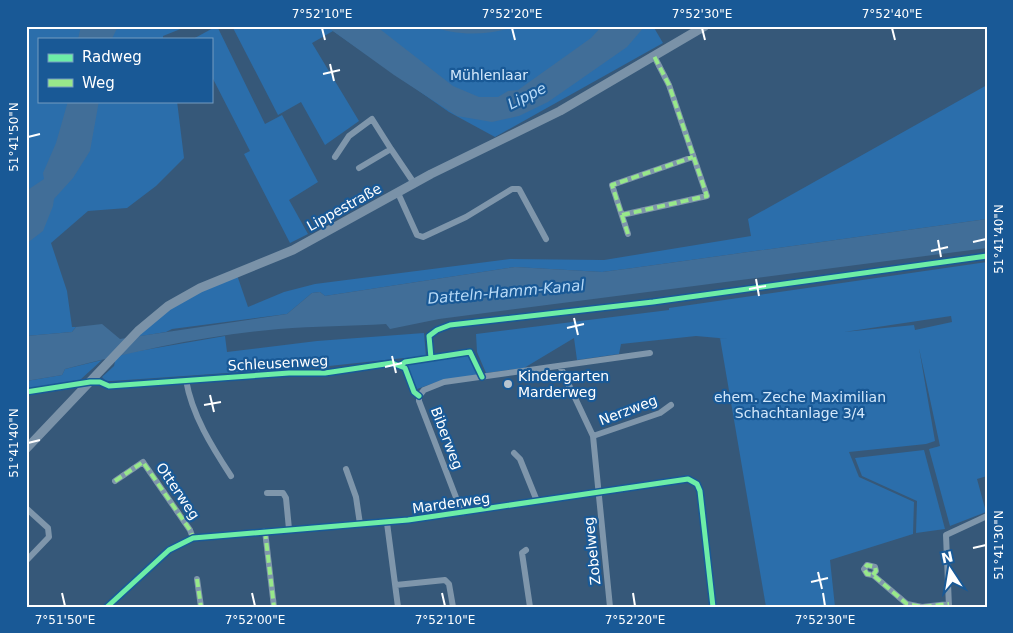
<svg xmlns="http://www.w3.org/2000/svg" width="1013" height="633" font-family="'DejaVu Sans',sans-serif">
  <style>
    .green { fill: #2b6eab; fill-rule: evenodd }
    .water { fill: #416e98 }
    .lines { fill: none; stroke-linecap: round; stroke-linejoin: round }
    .minor { stroke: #7f96ab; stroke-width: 6 }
    .secondary { stroke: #7a92a8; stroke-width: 9 }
    .quiet { stroke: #98e88a; stroke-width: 4; stroke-dasharray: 8 4; stroke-linecap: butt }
    .cycleway-casing { stroke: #195996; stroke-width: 8 }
    .cycleway { stroke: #6deda7; stroke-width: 5 }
    .ticks { fill: none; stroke: #fff; stroke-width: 2 }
    .poi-dot { fill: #b9c5d0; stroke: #195996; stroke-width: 2 }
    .labels { text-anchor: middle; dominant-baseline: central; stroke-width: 4.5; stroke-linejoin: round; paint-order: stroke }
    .park-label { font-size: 14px; fill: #d3e8fb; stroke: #195996 }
    .street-label { font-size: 14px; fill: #fff; stroke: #195996 }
    .poi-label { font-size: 14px; fill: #fff; stroke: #195996; text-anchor: start }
    .water-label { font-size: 15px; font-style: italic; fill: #b8daf7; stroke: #195996 }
    .neatline { fill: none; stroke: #fff; stroke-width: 2 }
    .ticks-label { font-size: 12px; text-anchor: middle; fill: #fff }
  </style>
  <rect width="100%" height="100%" fill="#365879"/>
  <path class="green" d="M26 26H188L163 36V39H39V101H177L184 158 156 186 127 208 88 211 51 243 67 291 72 327H76L72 332 26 336Z
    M217 26 265 124 282 115 318 182 289 200 308 234 290 243 244 154 250 151 211 75V39H193Z
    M232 26H653L663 43 495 137 449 112 333 31 312 43 359 121 325 145 301 102 278 115Z
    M987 85V219L633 268 602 272 515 267 325 296 320 292 312 293 287 314 172 329 166 332 135 337 172 305 237 275 248 307 284 292 315 284 510 259 604 260 751 236 748 219Z
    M987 262V476L977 479 986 512 950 526 929 449 940 446 919 348 935 441 926 444 849 452 859 477 914 502 913 534 830 560 835 607H766L720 338 730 339 696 336 621 344 619 354 577 360 574 338 524 368 486 373 477 352 476 334 669 310V308ZM951 316 952 322 915 330 914 325 844 332Z
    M424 333 426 356 469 355 477 375 443 380 417 389 404 358 329 366 112 381H106L102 377 114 366 116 357 127 353 225 336 227 352 317 341Z
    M102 360 70 389 26 395V381L62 375 65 369Z
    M924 450 945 529 916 533 917 501 862 476 855 458Z"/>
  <path class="water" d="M81 26H118L112 39H78Z
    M326 26H376L453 86 479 97H498L508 91 518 90 591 38 602 26H645L627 47 548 102 519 116 492 122 457 116 394 75Z
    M432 26H517C490 35 458 37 432 26Z
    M68 101H99L90 151 73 178 54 199 53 206 43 231 26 244V191L44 179 43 173 56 143Z
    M987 219V248L439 319 390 329 386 324C351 326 315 326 279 329 207 335 135 351 65 369L62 375 26 381V336L72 332 76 327 102 324 120 339 287 314 312 293 320 292 325 296 515 267 602 272 633 268Z"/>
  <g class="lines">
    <path class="minor" d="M335 157 349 136 372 119 391 149
      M359 168 391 149 414 183
      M398 193 417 235 423 237 466 217 512 189H519L546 239
      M622 215 707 196 669 85 654 56
      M628 234 612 185 693 157
      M560 366 593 436 610 607
      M186 380C192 415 212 447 231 476
      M90 382H100L109 386 289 373H325L392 363 405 368 414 392 419 396
      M593 436 660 413 671 405
      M514 453 520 459 537 501
      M346 469 356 497 360 524
      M115 481 143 462 190 530 193 538
      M267 493H283L286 498 289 529
      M26 508 48 528 49 537 26 561
      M462 513 419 401V396L424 390 444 382 650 353
      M387 523 398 607
      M265 531 274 607
      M526 550 522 553 530 607
      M873 575 876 571 875 567 867 565 864 569 867 574 873 575 907 604 922 607 949 604
      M197 579 201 607
      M396 585 445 580 449 584 453 607
      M107 607 169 550 193 538 408 520 688 479 697 484 700 491 713 607
      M949 607 946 535 987 516"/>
    <path class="secondary" d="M26 449 138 331 168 306 200 288 293 250 431 174 560 111 705 26"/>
    <path class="quiet" d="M622 215 707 196 669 85 654 56
      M628 234 612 185 693 157
      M115 481 143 462 190 530 193 538
      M265 531 274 607
      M873 575 876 571 875 567 867 565 864 569 867 574 873 575 907 604 922 607 949 604
      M197 579 201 607"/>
    <g class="cycleway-casing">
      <path id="cycleway" d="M431 358 429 336 437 330 450 325 653 302 987 256
        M401 365 405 362 470 352 482 377
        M26 392 90 382H100L109 386 289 373H325L392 363 405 368 414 392 419 396
        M107 607 169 550 193 538 408 520 688 479 697 484 700 491 713 607"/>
    </g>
    <use href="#cycleway" class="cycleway"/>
  </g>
  <path class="ticks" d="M322 28 325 40M512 28 515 40M702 28 705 40M892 28 895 40M330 64 334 81M323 74 340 70M28 137 40 134M938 240 941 257M973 242 986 239M931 251 948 247M756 279 759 296M749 289 766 286M574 318 578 335M567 328 584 324M392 356 396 373M385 367 402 363M210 395 214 412M204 405 221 402M28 443 40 440M973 548 986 545M818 572 822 589M811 582 828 578M62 593 65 606M252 593 255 606M442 593 445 606M633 593 635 606M823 593 825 606"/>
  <circle class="poi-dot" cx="508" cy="384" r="5"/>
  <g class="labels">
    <g class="park-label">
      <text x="489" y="75">Mühlenlaar</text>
      <text x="800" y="397">ehem. Zeche Maximilian<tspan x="800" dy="16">Schachtanlage 3/4</tspan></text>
    </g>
    <g class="street-label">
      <text transform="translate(344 207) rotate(-29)">Lippestraße</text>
      <text transform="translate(278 363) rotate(-3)">Schleusenweg</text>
      <text transform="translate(628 410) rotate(-21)">Nerzweg</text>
      <text transform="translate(447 438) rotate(69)">Biberweg</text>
      <text transform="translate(178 491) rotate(56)">Otterweg</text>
      <text transform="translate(451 503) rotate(-8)">Marderweg</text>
      <text transform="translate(592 551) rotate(-96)">Zobelweg</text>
    </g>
    <g class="poi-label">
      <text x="518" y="376">Kindergarten<tspan x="518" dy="16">Marderweg</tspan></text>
    </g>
    <g class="water-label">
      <text transform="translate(527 96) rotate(-27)">Lippe</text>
      <text transform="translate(506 292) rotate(-5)">Datteln-Hamm-Kanal</text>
    </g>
  </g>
  <rect width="1013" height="633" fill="none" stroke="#195996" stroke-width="55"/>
  <rect x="38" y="38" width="175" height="65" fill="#195996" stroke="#759bc0"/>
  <rect x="48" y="54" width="25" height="8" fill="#6deda7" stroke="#759bc0"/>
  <text x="82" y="62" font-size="15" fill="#ffffff">Radweg</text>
  <rect x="48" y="79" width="25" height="8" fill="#98e88a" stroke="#759bc0"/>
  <text x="82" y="88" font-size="15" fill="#ffffff">Weg</text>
  <g transform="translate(950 570) rotate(348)" stroke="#195996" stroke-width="4" paint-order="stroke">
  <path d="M0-4L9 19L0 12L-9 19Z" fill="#ffffff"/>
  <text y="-8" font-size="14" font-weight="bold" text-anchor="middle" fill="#ffffff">N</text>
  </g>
  <rect x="28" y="28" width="958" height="578" class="neatline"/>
  <g class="ticks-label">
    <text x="322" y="18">7°52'10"E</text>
    <text x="512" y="18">7°52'20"E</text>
    <text x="702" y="18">7°52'30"E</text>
    <text x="892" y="18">7°52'40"E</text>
    <text transform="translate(14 137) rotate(-90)" y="4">51°41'50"N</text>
    <text transform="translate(999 239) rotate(-90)" y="4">51°41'40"N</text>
    <text transform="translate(14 443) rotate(-90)" y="4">51°41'40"N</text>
    <text transform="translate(999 545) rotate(-90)" y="4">51°41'30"N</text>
    <text x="65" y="624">7°51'50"E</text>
    <text x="255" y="624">7°52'00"E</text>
    <text x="445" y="624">7°52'10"E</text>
    <text x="635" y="624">7°52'20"E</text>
    <text x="825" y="624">7°52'30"E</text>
  </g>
</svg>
